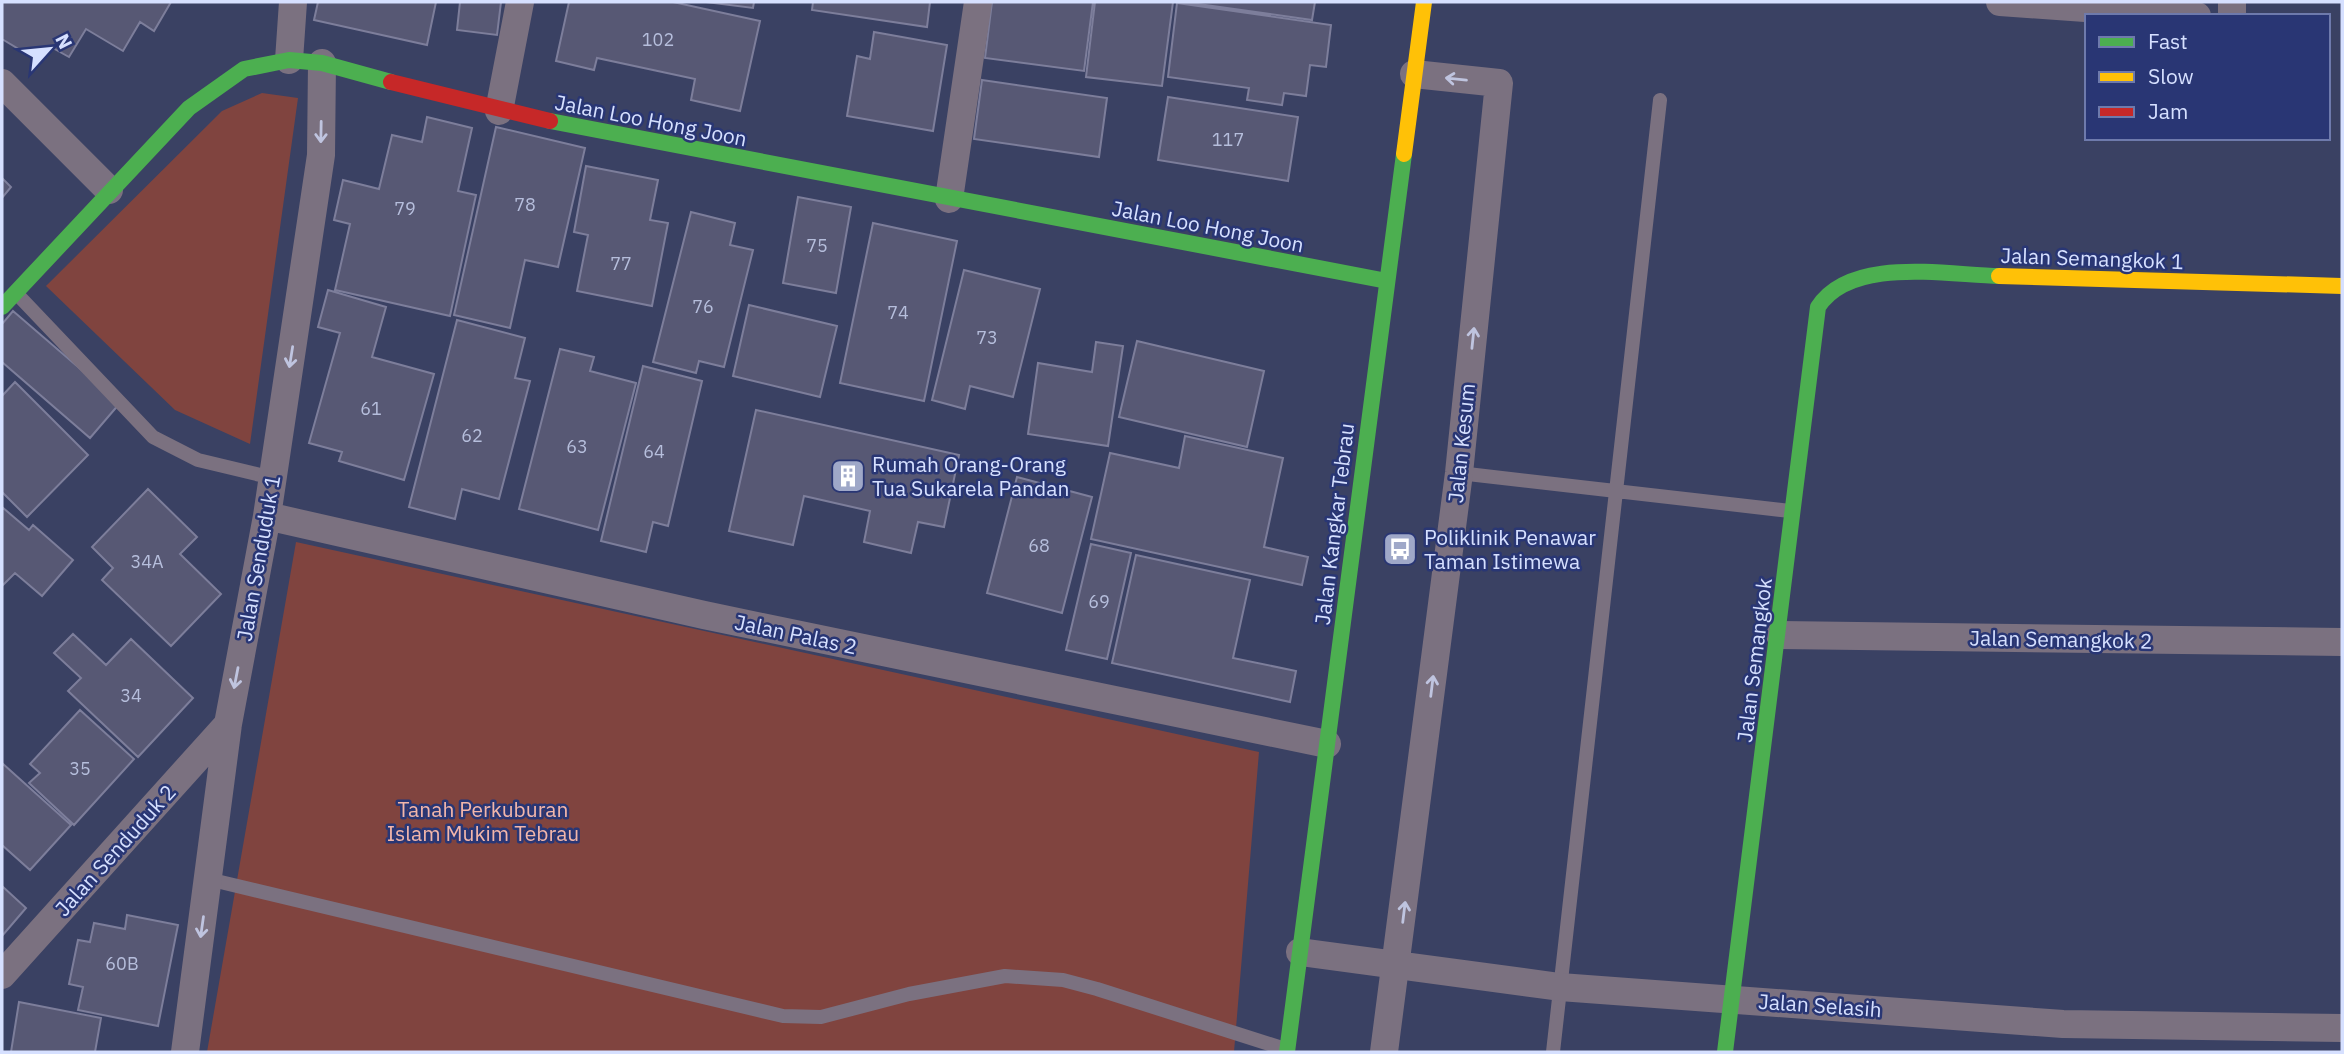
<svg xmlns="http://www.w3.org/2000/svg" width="2344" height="1054" font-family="'IBM Plex Sans',sans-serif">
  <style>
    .green { fill: #80443f }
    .building { fill: #575874; stroke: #7d7e9b; stroke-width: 2 }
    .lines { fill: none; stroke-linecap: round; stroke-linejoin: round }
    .lane { stroke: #7b7180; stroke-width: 14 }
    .street { stroke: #7b7180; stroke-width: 28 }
    .fast { stroke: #4caf50; stroke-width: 16 }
    .slow { stroke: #ffc107; stroke-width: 16 }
    .jam { stroke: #c62828; stroke-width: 16 }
    .oneway { stroke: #bfc4df }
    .labels { text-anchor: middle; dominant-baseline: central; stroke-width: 5; stroke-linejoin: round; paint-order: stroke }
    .number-label { font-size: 18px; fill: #b6bedc }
    .street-label { font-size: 21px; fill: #d6e0ff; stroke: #293674 }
    .poi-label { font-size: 21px; fill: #d6e0ff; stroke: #293674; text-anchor: start }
    .park-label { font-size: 21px; fill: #f2b6aa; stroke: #293674 }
  </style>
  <rect width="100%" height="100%" fill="#3a4163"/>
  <path class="green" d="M262 93 298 98 250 444 175 410 46 286 222 111Z
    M296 542 1259 752 1234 1052H207Z"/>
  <path class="building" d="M2 2H171L154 31 140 22 123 51 86 29 69 57 51 47 46 55 36 50 32 57 2 39Z
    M318 2H436L427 45 314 20Z
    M460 2H501L497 35 457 30Z
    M569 2H673L760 21 740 111 691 100 695 79 597 58 594 70 556 61Z
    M706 2H754L753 8Z
    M813 2H930L927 27 812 10Z
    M992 2H1093L1084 71 985 58Z
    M1095 2H1173L1162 86 1086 77Z
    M1184 2H1315L1312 20Z
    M1177 3 1331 25 1326 67 1310 65 1306 96 1284 93 1282 105 1247 100 1249 88 1168 77Z
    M874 32 947 45 933 131 847 116 857 56 870 59Z
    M982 80 1107 98 1099 157 974 139Z
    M1168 97 1298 117 1288 181 1158 160Z
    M427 117 472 128 458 191 476 195 450 316 335 290 350 224 334 220 343 180 379 189 392 135 422 142Z
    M496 127 585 148 558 267 525 260 510 328 454 315Z
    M586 166 658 180 650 220 668 223 652 306 577 291 588 235 574 232Z
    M2 178 11 187 2 198Z
    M798 197 851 207 836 293 783 283Z
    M691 212 735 223 730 245 753 250 724 367 699 361 696 373 653 362Z
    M873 223 957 241 924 401 840 383Z
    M964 270 1040 289 1013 397 970 386 965 409 932 400Z
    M328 290 386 307 372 357 434 374 404 480 339 461 342 452 309 443 340 333 318 327Z
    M749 305 837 326 820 397 733 376Z
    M13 311 120 403 90 438 2 362V324Z
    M457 320 525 338 515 378 530 381 499 499 462 489 455 519 409 507Z
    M1137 341 1264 371 1247 447 1119 417Z
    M1096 342 1123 346 1108 446 1028 434 1038 363 1092 372Z
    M560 349 594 357 590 371 636 383 598 530 519 509Z
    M643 366 702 381 668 526 653 522 646 552 601 541Z
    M15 382 88 455 27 517 2 492V396Z
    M756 410 959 455 944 527 918 522 911 553 864 542 870 511 804 496 793 545 729 531Z
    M1185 436 1283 458 1264 547 1308 557 1302 585 1091 539 1110 453 1179 468Z
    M1017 477 1092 497 1062 613 987 593Z
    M148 489 197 537 180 554 221 594 171 646 102 580 113 568 92 547Z
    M2 507 29 530 33 525 73 560 42 596 15 573 2 586Z
    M1091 544 1131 553 1107 659 1066 650Z
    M1136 555 1250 580 1233 658 1296 671 1290 702 1112 663Z
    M73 634 106 665 131 639 193 698 138 757 68 691 81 678 54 653Z
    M80 710 134 759 74 825 29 783 40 773 30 764Z
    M2 763 71 825 30 870 2 845Z
    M2 886 26 908 2 936Z
    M127 915 178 925 158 1026 78 1010 83 987 69 984 78 940 90 942 94 923 125 929Z
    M19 1002 101 1018 95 1052H11Z"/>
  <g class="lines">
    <path class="lane" d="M17 294 153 437 198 460 273 478
      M1459 473 1790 511
      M208 879 783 1016 821 1017 909 994 1005 976 1063 980 1097 989 1285 1049
      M1553 1052 1660 100"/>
    <path class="street" d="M2000 2 2197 16
      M2232 16V2
      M289 60 293 2
      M2 83 109 190
      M499 111 520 2
      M949 199 978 2
      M267 516 704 615 1327 744
      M1780 635 2342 642
      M1300 952 1560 987 2063 1024 2342 1028
      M2 975 228 724
      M185 1052 228 724 267 516 321 155 322 63
      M1384 1052 1459 473 1499 83 1414 74"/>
    <path class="fast" d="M550 121 1387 281
      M2 307 189 108 244 69 289 60 322 63 391 82
      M1287 1052 1404 154
      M1725 1052 1818 307C1851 256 1946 275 1999 276"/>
    <path class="slow" d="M1404 154 1424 2
      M1999 276 2342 286"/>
    <path class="jam" d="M391 82 550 121"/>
  </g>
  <defs><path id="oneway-shaft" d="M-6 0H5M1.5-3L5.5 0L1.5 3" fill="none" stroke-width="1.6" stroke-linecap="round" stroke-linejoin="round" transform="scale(1.75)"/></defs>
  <g class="oneway">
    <use href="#oneway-shaft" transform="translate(1456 79) rotate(-174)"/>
    <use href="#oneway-shaft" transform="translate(321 132) rotate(91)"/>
    <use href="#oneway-shaft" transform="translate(1473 338) rotate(-84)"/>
    <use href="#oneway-shaft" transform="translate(291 357) rotate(99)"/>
    <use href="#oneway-shaft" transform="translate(236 678) rotate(101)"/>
    <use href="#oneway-shaft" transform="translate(1432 686) rotate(-83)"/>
    <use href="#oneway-shaft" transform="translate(1404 912) rotate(-83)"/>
    <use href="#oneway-shaft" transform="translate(202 927) rotate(98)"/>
  </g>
  <defs>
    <g id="building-square" transform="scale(1.75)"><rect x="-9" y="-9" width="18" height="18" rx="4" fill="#9fa8c8" stroke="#293674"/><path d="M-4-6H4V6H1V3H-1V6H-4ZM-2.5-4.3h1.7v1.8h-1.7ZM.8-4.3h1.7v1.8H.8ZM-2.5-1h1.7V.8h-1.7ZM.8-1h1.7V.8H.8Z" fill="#fff"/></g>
    <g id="bus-square" transform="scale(1.75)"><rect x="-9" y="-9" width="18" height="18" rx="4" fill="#9fa8c8" stroke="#293674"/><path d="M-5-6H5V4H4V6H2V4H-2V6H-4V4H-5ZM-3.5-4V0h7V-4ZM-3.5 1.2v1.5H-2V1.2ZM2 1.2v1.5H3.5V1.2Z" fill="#fff"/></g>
  </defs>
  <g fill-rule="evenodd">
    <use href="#building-square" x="848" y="476"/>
    <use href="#bus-square" x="1400" y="549"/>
  </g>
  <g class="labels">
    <g class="number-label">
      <text x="658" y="39">102</text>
      <text x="1228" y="139">117</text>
      <text x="525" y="204">78</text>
      <text x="405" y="208">79</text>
      <text x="817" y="245">75</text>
      <text x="621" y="263">77</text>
      <text x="703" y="306">76</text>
      <text x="898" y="312">74</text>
      <text x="987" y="337">73</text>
      <text x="371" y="408">61</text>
      <text x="472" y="435">62</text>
      <text x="577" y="446">63</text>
      <text x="654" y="451">64</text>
      <text x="1039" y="545">68</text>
      <text x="147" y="561">34A</text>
      <text x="1099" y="601">69</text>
      <text x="131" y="695">34</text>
      <text x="80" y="768">35</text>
      <text x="122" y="963">60B</text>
    </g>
    <g class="street-label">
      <text transform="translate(651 120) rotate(11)">Jalan Loo Hong Joon</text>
      <text transform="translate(1208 226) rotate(11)">Jalan Loo Hong Joon</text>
      <text transform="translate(2092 258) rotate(2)">Jalan Semangkok 1</text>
      <text transform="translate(1461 443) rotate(-84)">Jalan Kesum</text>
      <text transform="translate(1334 524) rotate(-83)">Jalan Kangkar Tebrau</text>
      <text transform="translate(258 558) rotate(-80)">Jalan Senduduk 1</text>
      <text transform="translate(796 634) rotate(12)">Jalan Palas 2</text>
      <text transform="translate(2061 639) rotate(1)">Jalan Semangkok 2</text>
      <text transform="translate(1754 660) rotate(-83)">Jalan Semangkok</text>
      <text transform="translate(115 850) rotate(-48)">Jalan Senduduk 2</text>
      <text transform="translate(1820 1005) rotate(4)">Jalan Selasih</text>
    </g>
    <g class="poi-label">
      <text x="872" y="464">Rumah Orang-Orang<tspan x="872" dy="24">Tua Sukarela Pandan</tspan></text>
      <text x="1424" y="537">Poliklinik Penawar<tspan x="1424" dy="24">Taman Istimewa</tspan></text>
    </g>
    <g class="park-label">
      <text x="483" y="809">Tanah Perkuburan<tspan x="483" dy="24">Islam Mukim Tebrau</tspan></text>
    </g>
  </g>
  <rect width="2344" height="1054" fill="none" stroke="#d6e0ff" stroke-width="7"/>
  <rect x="2085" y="14" width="245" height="126" fill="#293674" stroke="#6e7aac" stroke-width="2"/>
  <rect x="2099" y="37" width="35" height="10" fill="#4caf50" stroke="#6e7aac" stroke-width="2"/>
  <text x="2148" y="49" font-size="21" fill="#d6e0ff">Fast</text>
  <rect x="2099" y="72" width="35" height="10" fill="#ffc107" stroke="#6e7aac" stroke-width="2"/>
  <text x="2148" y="84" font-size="21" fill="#d6e0ff">Slow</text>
  <rect x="2099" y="107" width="35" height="10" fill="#c62828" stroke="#6e7aac" stroke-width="2"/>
  <text x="2148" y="119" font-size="21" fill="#d6e0ff">Jam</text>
  <g transform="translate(49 49) rotate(63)" stroke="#293674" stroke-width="5" paint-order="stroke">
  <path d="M0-5L12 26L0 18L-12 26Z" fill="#d6e0ff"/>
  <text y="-10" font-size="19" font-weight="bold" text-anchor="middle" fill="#d6e0ff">N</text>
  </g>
</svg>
